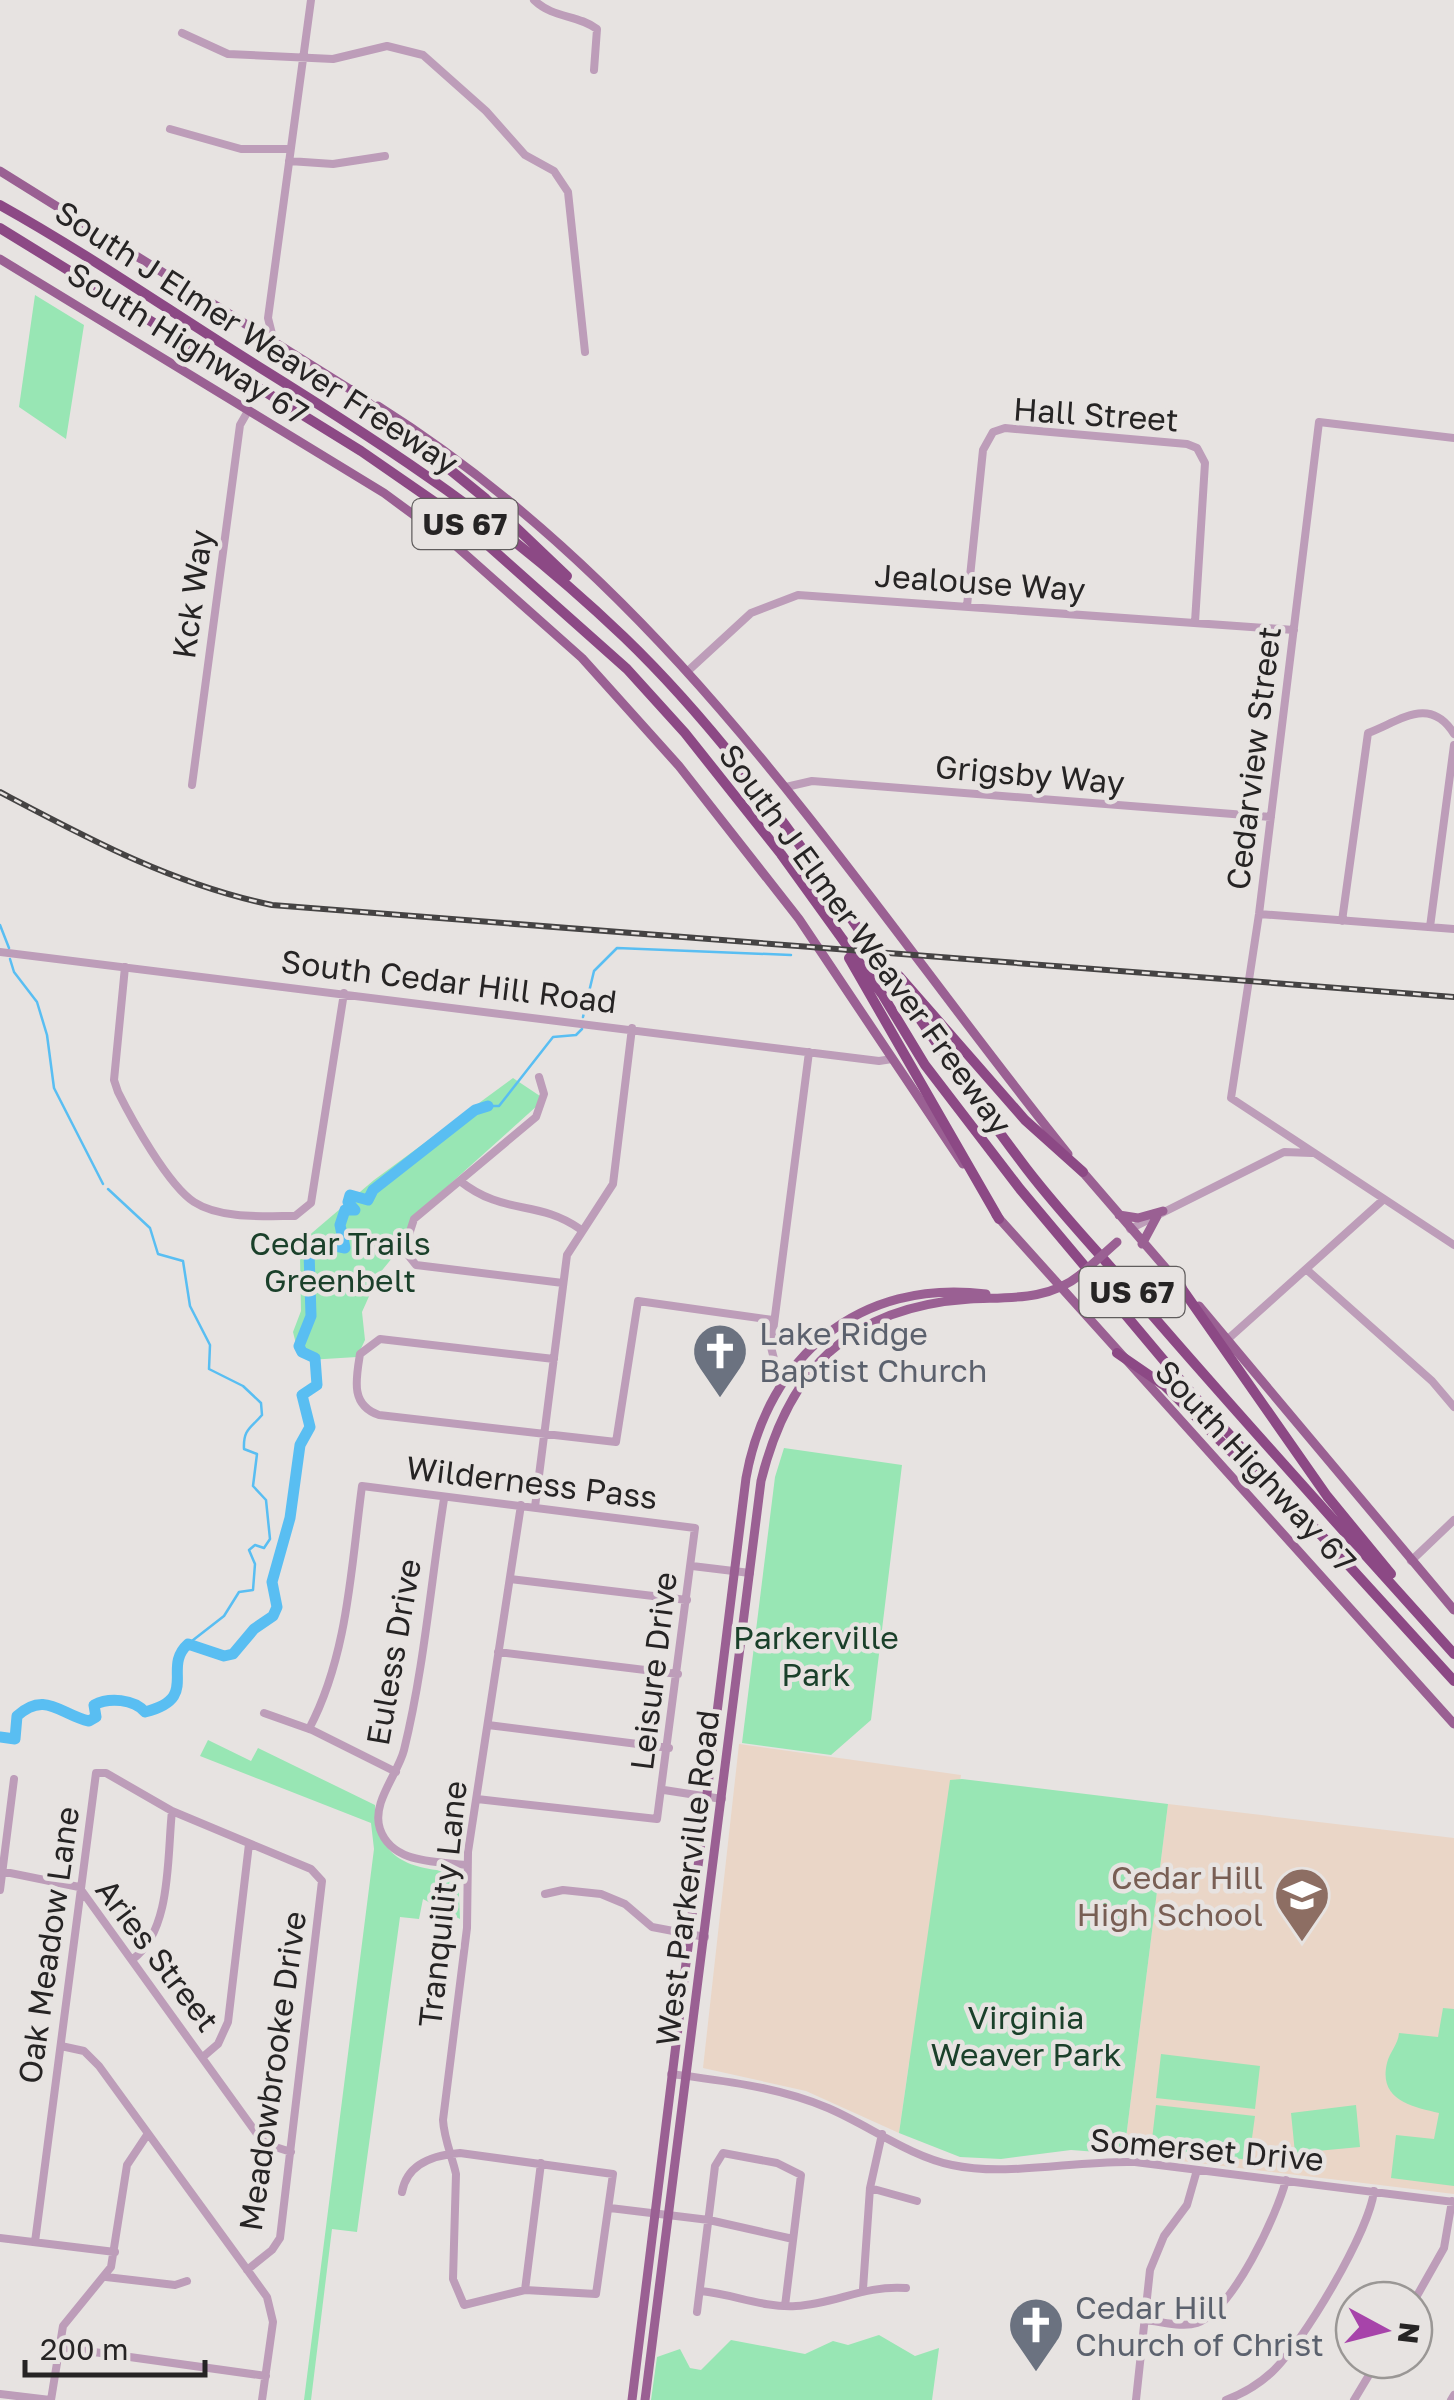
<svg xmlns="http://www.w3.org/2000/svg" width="1454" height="2400" font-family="'Golos Text',sans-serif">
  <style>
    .education { fill: #ead6c7 }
    .green { fill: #98e6b4 }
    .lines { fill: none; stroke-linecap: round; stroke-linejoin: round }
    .stream { stroke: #59bef2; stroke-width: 2.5 }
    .river { stroke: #59bef2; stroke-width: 11 }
    .minor { stroke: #bd9db9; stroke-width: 8 }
    .major { stroke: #9a6093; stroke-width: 9 }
    .highway { stroke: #8c4985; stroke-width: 10 }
    .rail-casing { stroke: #454343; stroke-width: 6 }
    .rail { stroke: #e7e3e1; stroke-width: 2.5; stroke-dasharray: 8; stroke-linecap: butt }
    .major-bridge { stroke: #9a6093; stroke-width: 9 }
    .labels { text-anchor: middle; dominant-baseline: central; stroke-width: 9; stroke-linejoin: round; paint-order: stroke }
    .shield { fill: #e7e3e1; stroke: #605d5d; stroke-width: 2.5 }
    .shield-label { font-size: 30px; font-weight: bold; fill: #262424 }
    .street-label { font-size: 32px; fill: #262424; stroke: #e7e3e1 }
    .park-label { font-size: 32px; fill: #1a402a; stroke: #e7e3e1 }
    .worship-label { font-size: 32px; fill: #5b616d; stroke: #e7e3e1; text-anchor: start }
    .education-label { font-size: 32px; fill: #785e54; stroke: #e7e3e1; text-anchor: end }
  </style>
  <rect width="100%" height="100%" fill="#e7e3e1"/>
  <path class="education" d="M739 1744 961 1775 920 2064 909 2063 899 2133 806 2091 703 2068Z
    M1168 1804 1454 1838V2194L1124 2154Z"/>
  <path class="green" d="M35 295 84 325 66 439 19 407Z
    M513 1078 540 1096 538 1105 411 1219 402 1246 379 1274 362 1312 365 1340 357 1357 308 1360 298 1352 293 1332 301 1311 300 1256 306 1238 374 1180Z
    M784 1448 902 1465 871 1720 831 1755 742 1743 775 1477Z
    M208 1740 251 1761 258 1748 375 1805C379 1863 409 1867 458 1873L460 1919 423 1899 419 1919 400 1917 357 2232 332 2229 311 2400H304L374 1849 371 1823 200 1756Z
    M962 1779 1168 1804 1124 2154 1071 2150 1001 2159 960 2157 899 2133 950 1780Z
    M1443 2008 1454 2009V2186L1391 2178 1396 2135 1434 2139 1439 2113C1412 2107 1378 2100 1387 2063 1390 2051 1398 2045 1399 2033L1438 2037Z
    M1161 2054 1260 2066 1255 2109 1156 2098Z
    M1156 2105 1255 2116 1249 2160 1151 2148Z
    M1356 2105 1360 2147 1295 2153 1291 2113Z
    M879 2335 915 2356 939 2348 932 2400H651L657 2357 680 2349 690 2368 701 2370 731 2340 805 2354 833 2341 848 2345Z"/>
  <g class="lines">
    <path class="stream" d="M0 925 9 948
      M10 959 14 972 37 1002 47 1035 54 1088 103 1184
      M583 1017 594 971 617 948 791 955
      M488 1106H499L553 1037 576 1035 582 1029
      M108 1189 150 1228 158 1254 183 1261 190 1306 210 1345 209 1369 243 1386 261 1403 262 1415C251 1428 243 1429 244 1449L257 1454 253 1486 266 1500 270 1539 264 1548 255 1545 249 1550 255 1564 253 1590 239 1592 224 1616 188 1644"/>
    <path class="river" d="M0 1737 15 1739 17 1716C45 1690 61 1715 89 1721L96 1717 94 1705C109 1697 134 1699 145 1712 201 1698 161 1668 188 1644L224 1656 233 1654 254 1629 273 1616 277 1607 272 1582 290 1518 300 1445 310 1427 302 1395 317 1385 315 1358 302 1352 299 1346 311 1316 309 1251 316 1242 345 1248 340 1225 345 1210H355L348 1202 350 1195 368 1200 373 1190 475 1110 488 1106"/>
    <path class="minor" d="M534 0C554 19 577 14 597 29L594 70
      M182 33 228 54 333 59 387 46 423 55 486 111 525 155 554 171 568 192 585 352
      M170 129 241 149H290
      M289 161 333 164 385 156
      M274 342 268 318 311 0
      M1454 438 1319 422 1259 914 1231 1098 1454 1245
      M967 606 983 450 993 432 1005 428 1187 444 1197 448 1205 463 1195 622
      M689 670 751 613 798 595 1294 630
      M192 785 240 425 248 411
      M786 787 812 781 1271 817
      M1259 914 1454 929
      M1342 921 1368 733C1400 721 1430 695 1454 734
      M1430 927 1454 745
      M0 952 879 1061 892 1059
      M125 967 114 1080 118 1092C132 1120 168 1185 194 1202 220 1219 264 1216 295 1216L311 1203 344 993
      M539 1077 544 1094 536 1117 414 1219 404 1250 416 1265 563 1283
      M460 1181C504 1216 537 1199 580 1229
      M1130 1229 1284 1152 1312 1153
      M1306 1269 1432 1381 1454 1407
      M1228 1339 1384 1199
      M554 1359 380 1339 360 1354C356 1379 350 1405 379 1415L616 1442 638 1301 773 1320
      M799 1385 776 1367 771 1347 809 1052
      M444 1499C431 1581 424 1669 404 1750 398 1774 371 1803 380 1829 392 1864 436 1861 466 1865
      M535 1507 567 1255 613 1184 632 1028
      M1411 1561 1454 1520
      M692 1566 750 1573
      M510 1579 687 1600
      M498 1652 678 1674
      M264 1713 312 1730 396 1772
      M488 1725 669 1748
      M309 1729C348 1655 351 1568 362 1486L695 1528 657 1819 477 1799
      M664 1790 722 1799
      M0 1871 79 1887 257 2134 266 2144 291 2152
      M0 1890 14 1779
      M545 1894 563 1890 601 1894 625 1904 652 1927 705 1937
      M133 1959C172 1930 167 1856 172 1811
      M61 2046 84 2051 99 2066 267 2297 273 2322 262 2400
      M204 2056 218 2044 228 2022 249 1844
      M671 2074C725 2081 778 2087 828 2108 868 2125 909 2156 952 2165 1008 2177 1076 2160 1135 2162L1454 2202
      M870 2188 917 2201
      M402 2192C407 2163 434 2155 460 2153L613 2174 596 2294 525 2290 464 2305 453 2279 456 2174C452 2156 444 2139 443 2120L467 1928 468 1852 521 1505
      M610 2208 709 2220 793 2239
      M0 2238 115 2252
      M35 2242 96 1773H106L172 1811 311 1869 322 1881 280 2238 272 2250 247 2270
      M106 2277 175 2285 187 2281
      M863 2289 870 2188 882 2134
      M525 2290 541 2163
      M701 2291C733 2294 763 2308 796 2306 836 2304 863 2285 906 2288
      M1414 2301 1444 2248 1452 2201
      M697 2312 715 2166 723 2153 777 2163 801 2175 785 2306
      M1143 2320C1160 2321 1182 2328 1197 2323 1233 2310 1277 2215 1286 2180
      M58 2347 266 2376
      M0 2394 50 2400
      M51 2400 63 2326 111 2267 127 2165 147 2135
      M1136 2400 1150 2270 1164 2236 1187 2205 1197 2170
      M1226 2400C1242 2394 1259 2384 1272 2372 1303 2343 1369 2232 1374 2191
      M1354 2400 1378 2360
      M1451 2400 1454 2395"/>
    <path class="major" d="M0 171 356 393
      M0 259 384 493 456 546 582 658 679 766 799 919 963 1164
      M378 406C678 595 851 884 1068 1154
      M1081 1170 1182 1287
      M996 1215 1454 1724
      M1119 1215 1138 1218 1163 1211
      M1142 1244 1157 1216
      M1199 1306 1454 1610
      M632 2400 746 1478C768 1356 860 1278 986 1294
      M645 2400 761 1481C789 1368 850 1307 970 1299 1009 1297 1048 1301 1080 1275"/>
    <path class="highway" d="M0 205C88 254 171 312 256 365 393 450 506 524 624 637 783 790 888 986 1020 1160 1053 1205 1092 1245 1128 1287 1234 1411 1345 1532 1454 1654
      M0 228 361 451 455 516 627 669 685 733 781 854 882 994 925 1065 1020 1189 1187 1388 1454 1681
      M352 390 486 499 567 576
      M849 958 999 1219
      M899 976 1025 1120 1083 1172
      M1178 1283 1327 1496 1391 1574
      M1117 1353 1165 1386 1307 1527"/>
    <g class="rail-casing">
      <path id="rail" d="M0 792C89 839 172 884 272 905L1454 997"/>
    </g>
    <use href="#rail" class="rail"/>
    <path class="major-bridge" d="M1080 1275 1117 1242"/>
  </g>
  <defs>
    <g id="church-pin" transform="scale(2.875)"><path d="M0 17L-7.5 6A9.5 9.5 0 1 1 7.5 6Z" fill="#6b7280" stroke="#e7e3e1"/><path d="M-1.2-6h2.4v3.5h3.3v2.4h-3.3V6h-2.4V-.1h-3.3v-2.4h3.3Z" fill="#fff"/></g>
    <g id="school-pin" transform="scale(2.875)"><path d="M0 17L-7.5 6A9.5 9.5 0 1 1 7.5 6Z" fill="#8d6e63" stroke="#e7e3e1"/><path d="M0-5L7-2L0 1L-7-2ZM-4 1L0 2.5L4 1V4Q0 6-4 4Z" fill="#fff"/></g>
  </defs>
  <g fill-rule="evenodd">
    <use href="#church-pin" x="720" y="1351"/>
    <use href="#school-pin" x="1302" y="1895"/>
    <use href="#church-pin" x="1036" y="2325"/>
  </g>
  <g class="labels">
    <g class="shield">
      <rect x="412.5" y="499" width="105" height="50" rx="8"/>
      <rect x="1079.5" y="1267" width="105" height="50" rx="8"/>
    </g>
    <g class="shield-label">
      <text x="465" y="524">US 67</text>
      <text x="1132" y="1292">US 67</text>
    </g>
    <g class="street-label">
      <text transform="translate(257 337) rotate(33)">South J Elmer Weaver Freeway</text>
      <text transform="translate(188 343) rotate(32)">South Highway 67</text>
      <text transform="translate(1096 414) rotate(4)">Hall Street</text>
      <text transform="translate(980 582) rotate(4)">Jealouse Way</text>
      <text transform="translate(192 594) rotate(-82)">Kck Way</text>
      <text transform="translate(1253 758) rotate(-83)">Cedarview Street</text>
      <text transform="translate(1030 774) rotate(5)">Grigsby Way</text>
      <text transform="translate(866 939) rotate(54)">South J Elmer Weaver Freeway</text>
      <text transform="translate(449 981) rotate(7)">South Cedar Hill Road</text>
      <text transform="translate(1256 1466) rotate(47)">South Highway 67</text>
      <text transform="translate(532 1482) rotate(7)">Wilderness Pass</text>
      <text transform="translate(393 1652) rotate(-80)">Euless Drive</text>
      <text transform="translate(653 1671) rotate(-83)">Leisure Drive</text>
      <text transform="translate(687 1878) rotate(-83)">West Parkerville Road</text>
      <text transform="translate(442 1904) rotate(-84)">Tranquility Lane</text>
      <text transform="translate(48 1945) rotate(-82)">Oak Meadow Lane</text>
      <text transform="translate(158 1955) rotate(53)">Aries Street</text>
      <text transform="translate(272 2071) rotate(-82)">Meadowbrooke Drive</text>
      <text transform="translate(1207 2149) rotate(5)">Somerset Drive</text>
    </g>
    <g class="park-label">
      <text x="340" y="1243">Cedar Trails<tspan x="340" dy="37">Greenbelt</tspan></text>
      <text x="816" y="1637">Parkerville<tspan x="816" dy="37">Park</tspan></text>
      <text x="1026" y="2017">Virginia<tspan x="1026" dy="37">Weaver Park</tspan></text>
    </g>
    <g class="worship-label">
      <text x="759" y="1333">Lake Ridge<tspan x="759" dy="37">Baptist Church</tspan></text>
      <text x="1075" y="2307">Cedar Hill<tspan x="1075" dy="37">Church of Christ</tspan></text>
    </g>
    <g class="education-label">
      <text x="1263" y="1877">Cedar Hill<tspan x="1263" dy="37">High School</tspan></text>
    </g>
  </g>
  <g transform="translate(1384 2330) rotate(97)"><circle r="48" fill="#e7e3e1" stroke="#9a9795" stroke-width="2.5"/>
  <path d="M0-8L18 38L0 25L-18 38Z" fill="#a744aa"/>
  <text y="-15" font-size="28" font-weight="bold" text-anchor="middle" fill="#262424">N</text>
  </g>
  <path d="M25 2360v15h180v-15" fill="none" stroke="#262424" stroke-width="5"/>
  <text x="40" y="2360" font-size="30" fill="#262424" stroke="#e7e3e1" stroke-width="8" paint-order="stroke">200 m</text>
</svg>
